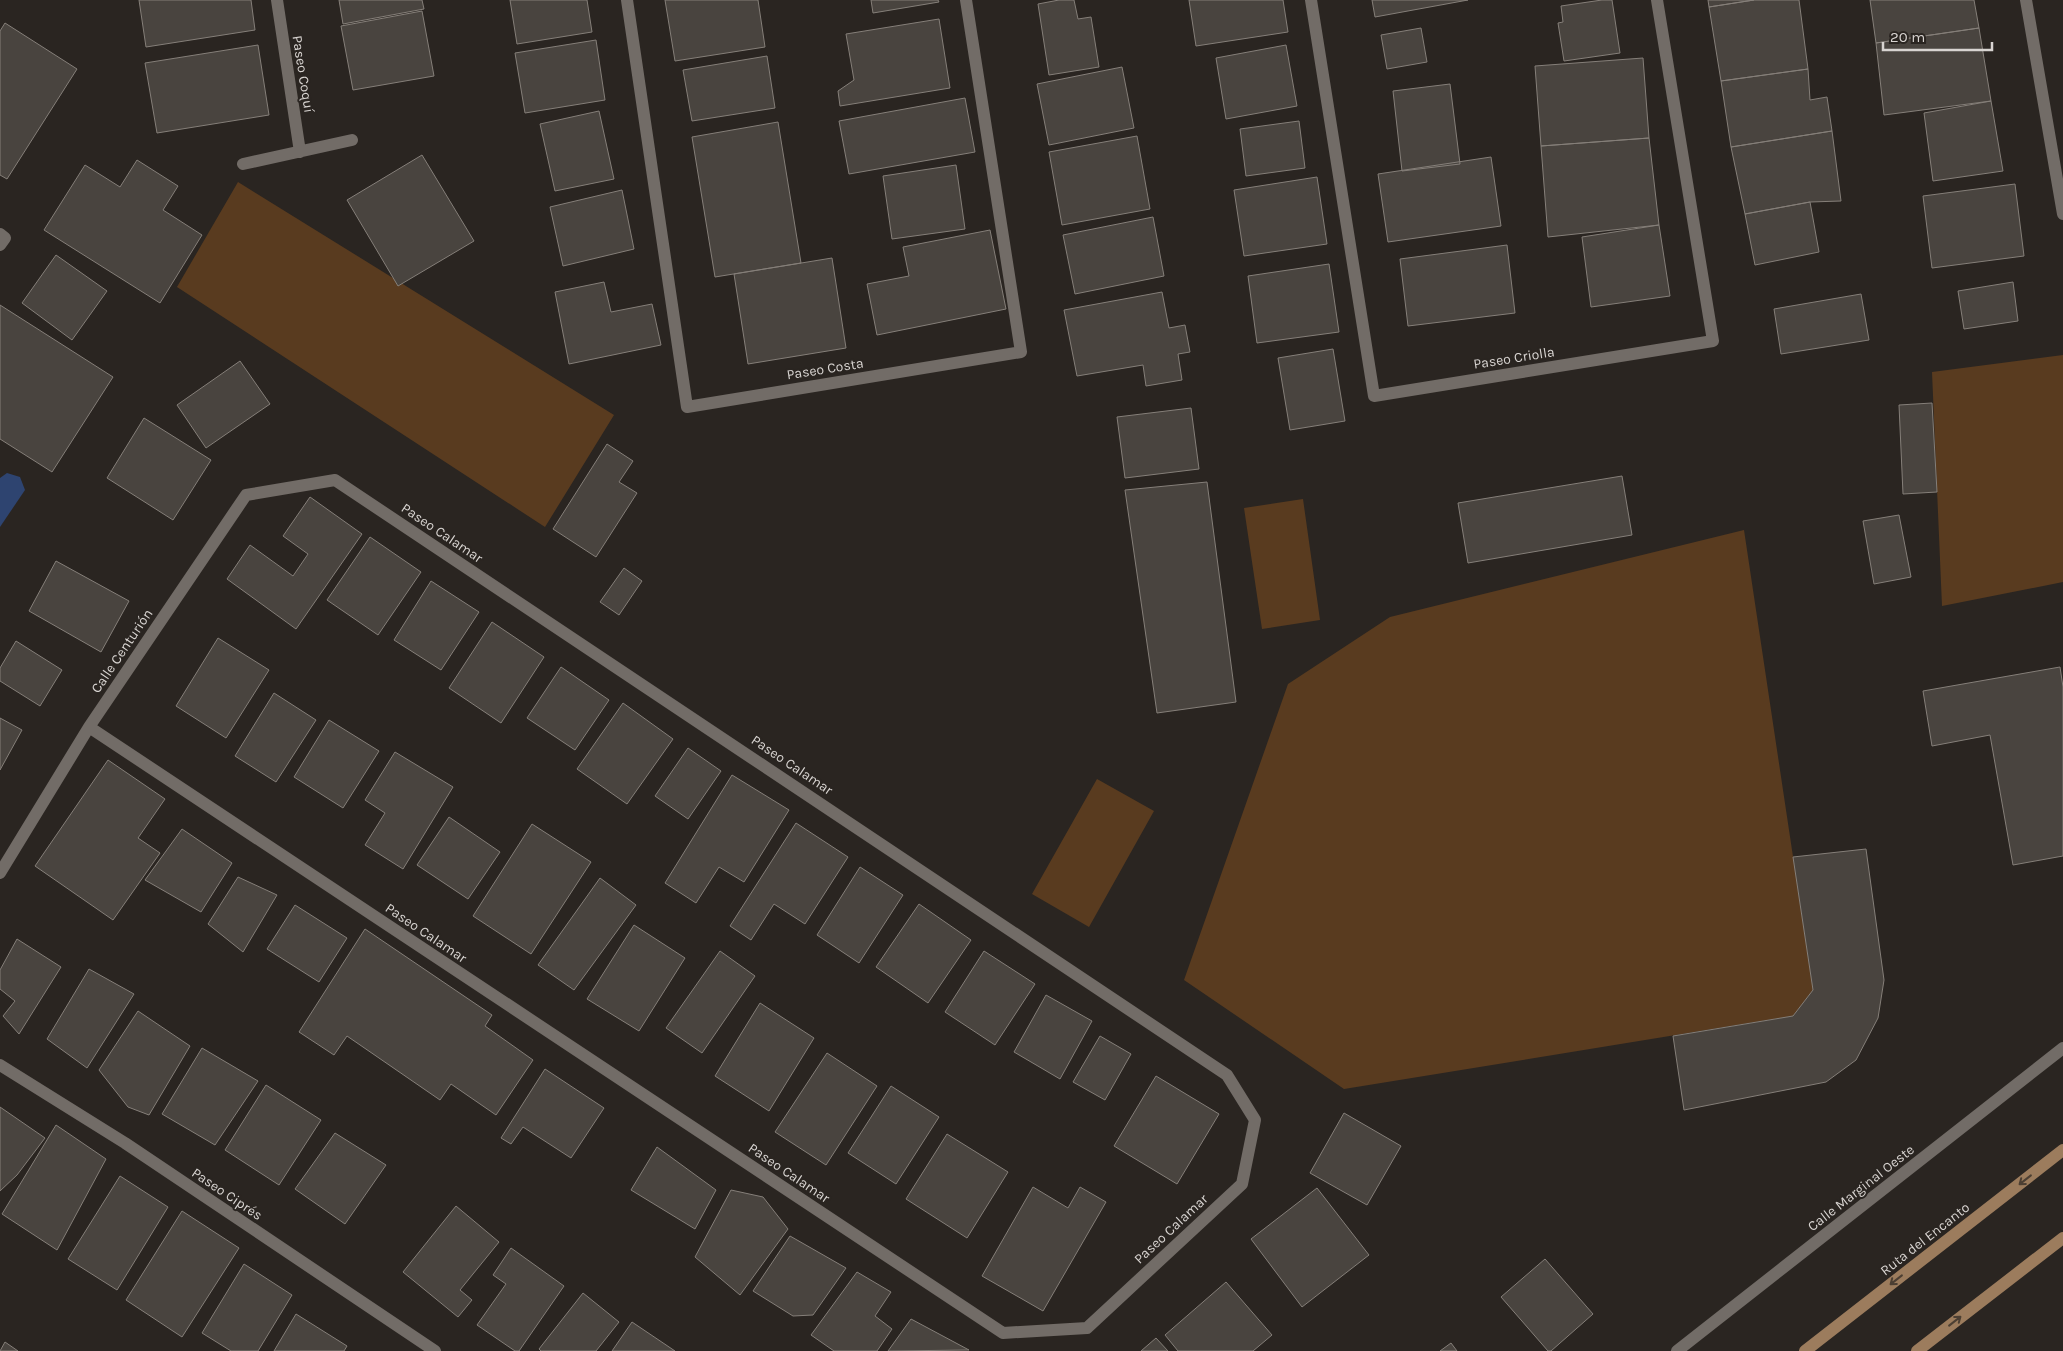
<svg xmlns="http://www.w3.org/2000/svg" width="2063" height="1351" font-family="Karla,sans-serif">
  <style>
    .green { fill: #593b1f }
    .water { fill: #2e4470 }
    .building { fill: #49443f; stroke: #857f79 }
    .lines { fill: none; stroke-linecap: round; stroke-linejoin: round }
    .minor { stroke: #726c67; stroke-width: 12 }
    .secondary { stroke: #9c7c5d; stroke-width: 12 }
    .oneway { stroke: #4c3f33 }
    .labels { text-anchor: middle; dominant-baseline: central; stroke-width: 4; stroke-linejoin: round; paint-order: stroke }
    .street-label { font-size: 14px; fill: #d8d4d1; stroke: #2a2521 }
  </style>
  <rect width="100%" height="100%" fill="#2a2521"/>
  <path class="green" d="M238 182 614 415 545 527 177 287Z
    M2063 355V582L1942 606 1932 372Z
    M1303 499 1320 620 1262 629 1244 508Z
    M1744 530 1813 990 1793 1016 1344 1089 1184 980 1288 684 1390 617Z
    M1097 779 1154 811 1089 927 1032 894Z"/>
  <path class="water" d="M7 473 20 477 25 490 0 527V478Z"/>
  <path class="building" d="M139 0H251L255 30 146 47Z
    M339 0H422L424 9 343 24Z
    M510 0H587L592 32 517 44Z
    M665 0H758L765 47 675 61Z
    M871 0H938L939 2 873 13Z
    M1059 0H1074L1078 19 1091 17 1099 67 1049 75 1038 4Z
    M1189 0H1283L1288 32 1196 46Z
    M1372 0H1468L1375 17Z
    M1602 0H1612L1620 53 1564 61 1558 23 1563 22 1561 6Z
    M1708 0H1754L1709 7Z
    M1754 0H1799L1808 69 1721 81 1709 7Z
    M1870 0H1974L1979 28 1876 43Z
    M422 11 434 76 353 90 341 26Z
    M939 19 950 88 840 106 838 91 854 80 846 34Z
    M5 23 77 69 7 179 0 175V31Z
    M1421 28 1427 62 1387 69 1381 35Z
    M1979 28 1991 101 1884 115 1876 43Z
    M596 40 605 100 525 113 515 53Z
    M258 45 269 115 157 133 145 63Z
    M1286 45 1297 106 1226 119 1216 58Z
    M767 56 775 108 692 121 683 70Z
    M1643 58 1649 138 1541 146 1535 66Z
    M1122 67 1134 128 1049 145 1037 84Z
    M1808 69 1810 100 1827 97 1832 131 1731 147 1721 81Z
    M1450 84 1460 164 1402 171 1393 91Z
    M965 98 975 152 849 174 839 121Z
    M1991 101 2003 171 1933 181 1924 113Z
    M599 111 614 179 555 191 540 124Z
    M1299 121 1305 168 1246 176 1240 129Z
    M778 122 801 263 715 277 692 137Z
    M1832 131 1841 201 1810 202 1745 214 1731 147Z
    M1137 136 1150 209 1062 225 1049 152Z
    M1649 138 1659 225 1548 237 1541 146Z
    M422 155 474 241 398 286 347 200Z
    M1491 157 1501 226 1388 242 1378 174Z
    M137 160 178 186 163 210 202 235 160 303 44 230 85 165 120 187Z
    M956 165 965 229 892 239 883 176Z
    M1317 177 1327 244 1244 256 1234 190Z
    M2015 184 2024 256 1932 268 1923 196Z
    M622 190 634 249 563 266 550 207Z
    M1810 202 1819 252 1755 265 1745 214Z
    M1153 217 1164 276 1075 294 1063 235Z
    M1659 225 1670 296 1591 307 1582 237Z
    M990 230 1006 309 877 335 867 284 909 276 903 247Z
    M1507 245 1515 313 1408 326 1400 259Z
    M56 255 107 291 72 340 22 303Z
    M832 258 846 348 748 364 734 274Z
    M1329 264 1339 332 1257 343 1248 276Z
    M604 282 611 312 652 304 661 345 569 364 555 292Z
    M2013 282 2018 321 1964 329 1958 291Z
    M1162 292 1169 328 1185 325 1190 352 1178 354 1182 380 1146 386 1143 365 1077 376 1064 310Z
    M1861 294 1869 340 1781 354 1774 309Z
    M0 305 113 377 52 472 0 439Z
    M1333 349 1345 421 1290 430 1278 358Z
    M240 361 270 404 206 448 177 405Z
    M1932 403 1937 492 1903 494 1899 405Z
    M1191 408 1199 469 1125 478 1117 417Z
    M144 418 211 460 173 520 107 478Z
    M607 444 633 461 619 482 637 493 596 557 553 529Z
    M1622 476 1632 535 1468 563 1458 503Z
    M1207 482 1236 702 1157 713 1125 490Z
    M310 497 362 534 296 629 227 579 250 545 293 576 308 554 283 536Z
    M1899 515 1911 577 1874 584 1863 521Z
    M370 537 421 572 378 635 327 600Z
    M56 561 129 601 101 652 29 611Z
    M624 568 642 581 619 615 600 602Z
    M431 581 479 612 441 670 394 640Z
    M492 622 544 657 501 723 449 688Z
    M218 638 269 670 226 738 176 706Z
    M16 641 62 670 40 706 0 681V668Z
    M561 667 609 700 575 750 527 718Z
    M2060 667 2063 687V856L2013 865 1990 735 1932 746 1923 691Z
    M274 693 316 720 276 782 235 756Z
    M623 703 673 739 627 804 577 769Z
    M0 718 22 730 0 770Z
    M329 720 379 751 343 808 294 777Z
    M688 748 721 771 688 819 655 796Z
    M395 752 453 787 403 869 365 845 385 813 365 800Z
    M108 760 165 799 138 838 160 853 113 920 35 866Z
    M732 775 789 810 744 882 719 867 696 903 665 883Z
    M449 817 500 852 468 899 417 865Z
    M796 823 848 857 805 924 774 904 751 940 730 926Z
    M532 824 591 862 531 954 473 916Z
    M182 829 232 863 201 912 145 880Z
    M1866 849 1884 980 1878 1018 1856 1060 1826 1082 1684 1110 1673 1036 1793 1016 1813 990 1793 857Z
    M860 867 903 895 859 963 817 935Z
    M238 877 277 895 243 952 208 924Z
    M600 878 636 905 574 990 538 965Z
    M919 904 971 940 928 1003 876 967Z
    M295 905 347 938 319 982 267 949Z
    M634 925 685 958 639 1031 587 999Z
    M365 929 492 1015 485 1026 533 1060 496 1115 451 1084 440 1100 347 1036 334 1055 299 1032Z
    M17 939 61 967 19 1034 3 1016 15 1001 0 989V970Z
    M720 951 755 976 702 1053 666 1028Z
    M984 951 1035 984 995 1045 945 1012Z
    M89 969 134 994 87 1068 47 1039Z
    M1046 995 1092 1021 1060 1079 1014 1052Z
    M760 1003 814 1038 769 1111 715 1076Z
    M138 1011 190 1046 149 1115 128 1107 99 1070Z
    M1100 1036 1131 1054 1105 1100 1073 1082Z
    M202 1048 258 1081 215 1145 162 1114Z
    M827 1053 877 1086 826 1165 775 1132Z
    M545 1069 604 1108 571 1158 523 1127 511 1144 501 1138Z
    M1156 1076 1219 1114 1177 1184 1114 1146Z
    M266 1085 321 1120 279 1185 225 1150Z
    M891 1086 939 1117 896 1184 848 1153Z
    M0 1107 45 1138 17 1175 0 1191Z
    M1344 1113 1401 1146 1367 1205 1310 1173Z
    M56 1125 106 1159 57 1250 2 1214Z
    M335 1133 386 1165 345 1224 295 1189Z
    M947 1134 1008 1172 967 1238 906 1199Z
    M657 1147 716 1190 695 1229 631 1190Z
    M120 1176 168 1207 117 1290 68 1259Z
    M1033 1187 1068 1208 1080 1187 1106 1202 1043 1311 982 1276Z
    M1317 1188 1369 1255 1302 1307 1251 1239Z
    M731 1190 763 1197 788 1229 740 1295 695 1257Z
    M456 1206 499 1242 460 1290 472 1300 458 1317 403 1272Z
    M182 1211 239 1248 182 1337 126 1300Z
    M790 1236 846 1268 813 1315 793 1316 753 1291Z
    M511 1248 564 1286 519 1351H515L477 1325 506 1284 493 1275Z
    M1545 1259 1593 1314 1551 1351H1548L1501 1297Z
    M244 1264 292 1295 258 1351H231L202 1333Z
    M857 1272 891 1292 875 1316 892 1329 877 1351H834L811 1335Z
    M1226 1282 1272 1335 1253 1351H1178L1165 1335Z
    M583 1293 619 1322 596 1351H541L539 1349Z
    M296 1314 347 1346 344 1351H274Z
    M911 1319 969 1350 888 1351Z
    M632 1322 675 1351H612Z
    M1156 1338 1168 1351H1141Z
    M5 1342 18 1351H0Z
    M1451 1343 1457 1351H1440Z"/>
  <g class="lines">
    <path class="minor" d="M277 0 300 152
      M627 0 687 407 1021 352 966 0
      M1311 0 1374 396 1713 341 1657 0
      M2026 0 2063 214
      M243 164 352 140
      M0 234 5 238 0 245
      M0 873 89 727 246 495 335 480 1227 1075 1255 1120 1242 1184 1087 1328 1003 1333 89 727
      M0 1065 125 1143 435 1351
      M1677 1351 2063 1048"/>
    <path class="secondary" d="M1805 1351 2063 1150
      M1917 1351 2063 1238"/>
  </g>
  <defs><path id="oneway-shaft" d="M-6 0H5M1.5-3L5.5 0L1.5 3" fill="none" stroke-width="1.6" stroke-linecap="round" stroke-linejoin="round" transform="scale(1.25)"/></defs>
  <g class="oneway">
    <use href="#oneway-shaft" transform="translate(2025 1180) rotate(142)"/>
    <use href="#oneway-shaft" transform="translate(1896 1280) rotate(142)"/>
    <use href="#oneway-shaft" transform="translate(1955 1321) rotate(-38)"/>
  </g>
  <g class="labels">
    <g class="street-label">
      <text transform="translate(303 74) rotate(81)">Paseo Coquí</text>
      <text transform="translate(1514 358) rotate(-9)">Paseo Criolla</text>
      <text transform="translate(825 369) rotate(-9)">Paseo Costa</text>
      <text transform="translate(442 533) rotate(34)">Paseo Calamar</text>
      <text transform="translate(122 651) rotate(-56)">Calle Centurión</text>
      <text transform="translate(792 765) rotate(34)">Paseo Calamar</text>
      <text transform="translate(426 933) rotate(34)">Paseo Calamar</text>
      <text transform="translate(789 1173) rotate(34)">Paseo Calamar</text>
      <text transform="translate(1861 1188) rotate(-38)">Calle Marginal Oeste</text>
      <text transform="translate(227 1194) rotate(34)">Paseo Ciprés</text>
      <text transform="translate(1171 1229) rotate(-43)">Paseo Calamar</text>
      <text transform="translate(1925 1239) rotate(-38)">Ruta del Encanto</text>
    </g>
  </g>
  <path d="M1883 42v8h109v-8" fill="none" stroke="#d8d4d1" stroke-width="2.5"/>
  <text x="1890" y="42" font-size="15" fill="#d8d4d1" stroke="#2a2521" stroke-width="4" paint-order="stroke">20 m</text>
</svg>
